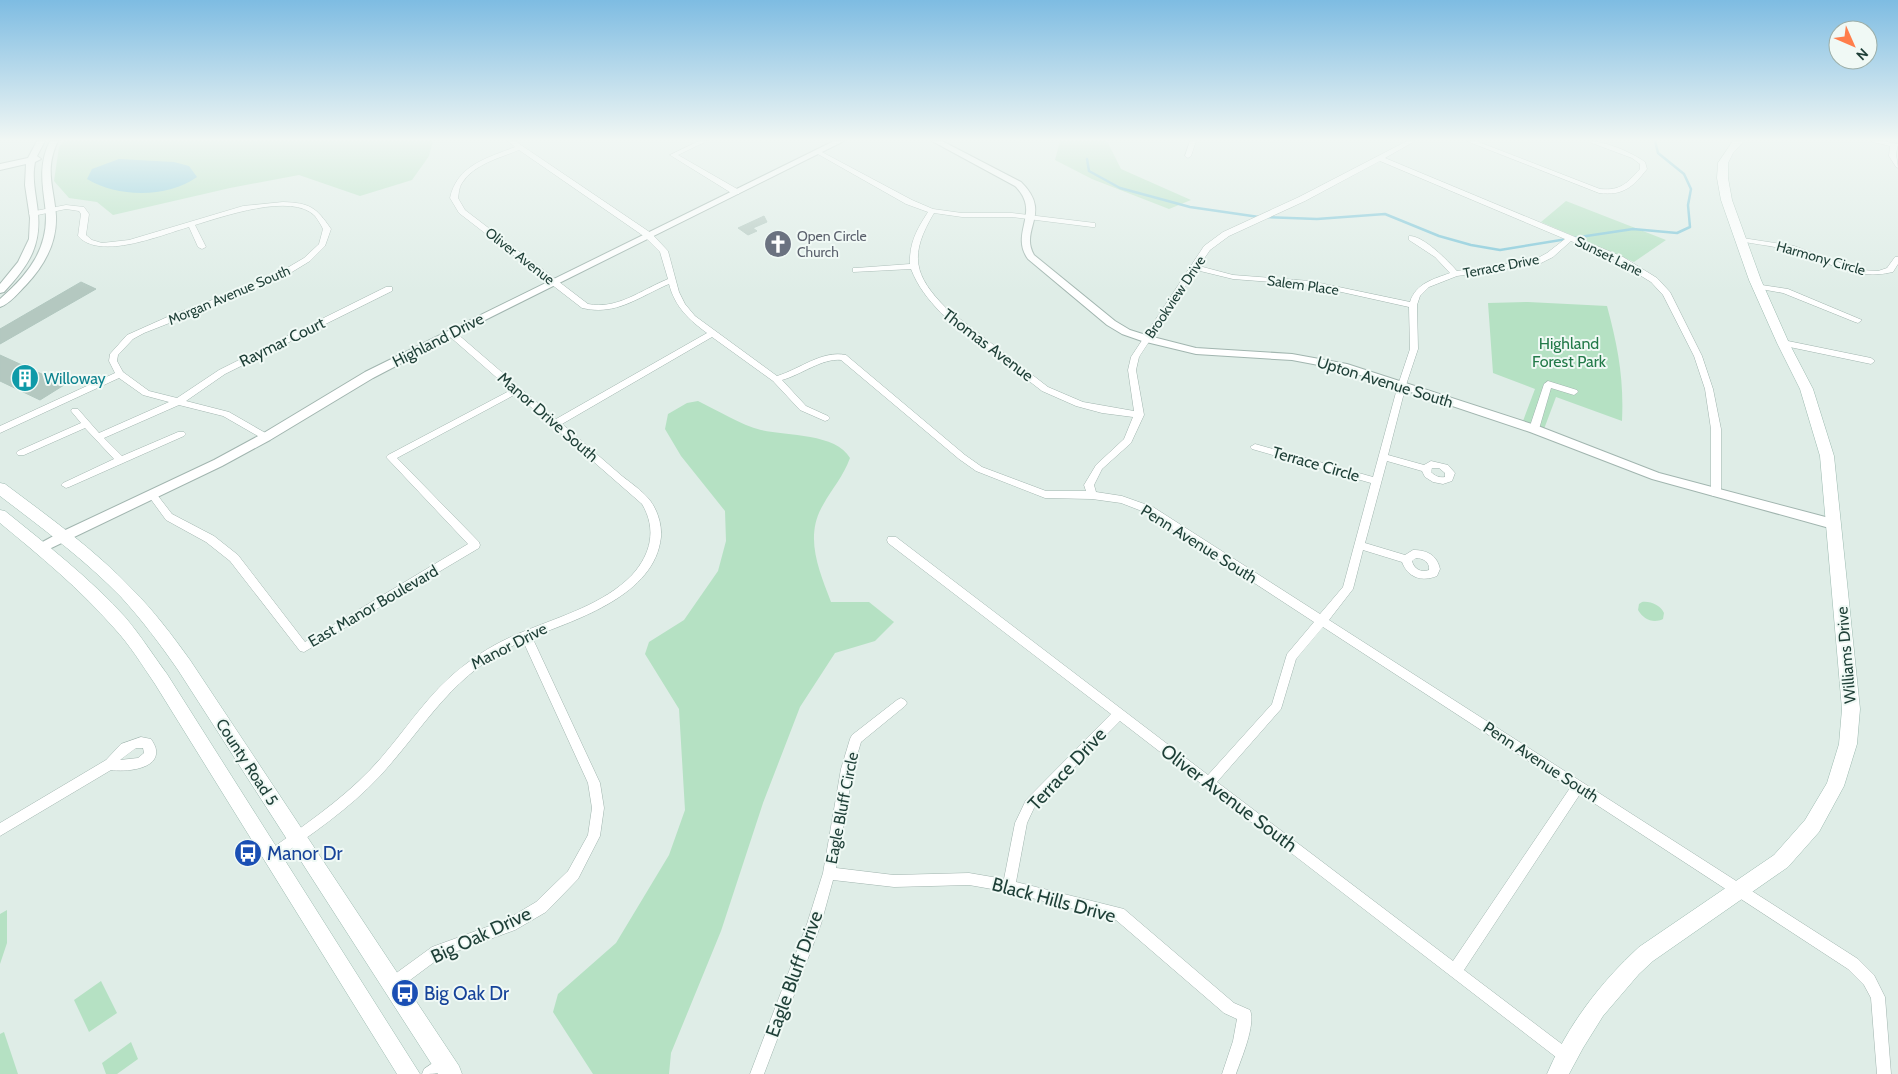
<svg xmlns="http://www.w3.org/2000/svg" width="1898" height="1074" font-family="Cabin,sans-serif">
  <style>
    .green { fill: #b5e1c3 }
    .water { fill: #80c7d9 }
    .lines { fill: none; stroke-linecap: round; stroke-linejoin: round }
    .stream { stroke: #80c7d9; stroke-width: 2.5 }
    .building { fill: #b4c8c0; stroke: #b1c7bf }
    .minor-casing { stroke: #a1b5af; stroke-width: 1 }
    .tertiary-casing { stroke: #a1b5af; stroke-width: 2 }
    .secondary-casing { stroke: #9cbab0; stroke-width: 1 }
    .minor { fill: #fff; fill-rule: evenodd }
    .tertiary { fill: #fff; fill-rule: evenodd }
    .secondary { fill: #fff; fill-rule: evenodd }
    .labels { text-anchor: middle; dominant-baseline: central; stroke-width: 4; stroke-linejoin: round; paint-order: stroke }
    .far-worship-label { font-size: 14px; fill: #5b616d; stroke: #f0f9f5; text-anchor: start }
    .far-street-label { font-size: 14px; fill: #1e3f37; stroke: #f0f9f5 }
    .street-label { font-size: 16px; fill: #1e3f37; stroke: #f0f9f5 }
    .park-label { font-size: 16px; fill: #237a49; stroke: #f0f9f5 }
    .culture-label { font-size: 16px; fill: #0d838f; stroke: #f0f9f5; text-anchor: start }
    .near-street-label { font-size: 19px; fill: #1e3f37; stroke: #f0f9f5 }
    .near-transit-label { font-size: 19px; fill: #164399; stroke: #f0f9f5; text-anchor: start }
  </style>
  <rect width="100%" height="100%" fill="#dfede7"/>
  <path class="green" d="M64 141H433L429 156 412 180 360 196 299 175 230 188 113 215 97 202 69 198 54 181 59 147Z
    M1060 141H1107L1121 169 1191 200 1169 209 1092 179 1055 160Z
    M1566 201 1666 240 1634 262 1541 222Z
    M1528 302 1607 306C1618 347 1624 379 1622 421L1556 397 1544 429 1523 421 1535 389 1493 373 1488 303Z
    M698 401C717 410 741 425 761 430 786 436 836 433 850 458 843 477 833 487 823 505 804 537 819 570 831 602H869L894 622 875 641 835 653 800 707 763 803 721 931 671 1053 669 1074H593L553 1012 558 994 616 943 669 855 685 810 679 709 645 654 649 642 684 620 718 571 726 541 725 511 681 456 665 429 668 414 687 403Z
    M1642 602C1651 601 1660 605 1664 613L1663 619C1653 624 1643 619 1638 610L1639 604Z
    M7 910V943L0 964V914Z
    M101 981 117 1013 89 1032 74 1000Z
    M4 1032 18 1074H0V1034Z
    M131 1042 138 1059 117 1074H106L102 1063Z"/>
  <path class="water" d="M119 159 174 162 189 166 197 177C168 198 118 198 87 179L92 169Z"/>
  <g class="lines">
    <path class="stream" d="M1087 159 1089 171 1120 188 1190 207 1259 217
      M1265 217 1317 219 1385 214 1439 236 1471 245 1500 250 1567 239
      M1573 238 1633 229 1677 233 1690 227 1688 205 1691 189 1684 174 1658 153 1655 141"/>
  </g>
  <path class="building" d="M764 216 767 222 753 228 757 231 748 235 738 228Z
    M81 282 96 289 0 344V329Z
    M0 355 44 375 64 385 40 400 0 381Z"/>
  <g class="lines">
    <g class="minor-casing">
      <path id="minor" d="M508 141H515L651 233 668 251 679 292 685 304 695 316 777 376C800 369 822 350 846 355L965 455 982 467 1046 491H1086L1084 485 1096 465 1124 439 1133 417 1102 413 1076 406 1042 391 941 313C928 299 918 287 911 269L853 272V268H856L910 264C909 243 917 229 928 212L906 204 816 153V151H820L912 200 933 209 962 213H1012L1095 223V227H1092L1012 217H962L934 213C909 255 913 275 947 309L1048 387 1083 402 1134 411 1128 370 1131 357 1204 246 1223 232 1299 197 1407 141H1415L1385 158 1623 257 1657 278 1670 292 1702 356 1713 389 1721 429V494L1719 496H1713L1711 494V429L1705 389 1694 356 1663 295 1651 282 1617 261 1571 241 1553 257 1539 264 1457 276 1429 287 1420 296 1417 305 1418 349 1406 385 1388 455 1424 465 1431 461 1448 465 1455 473 1452 481 1443 484 1433 482 1425 477 1422 471 1387 461 1365 543 1405 555 1413 550C1427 550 1437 555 1440 569L1437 576C1422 582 1408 578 1402 562L1363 550 1353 589 1329 620 1858 959 1874 975 1885 997 1891 1074H1877L1871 998 1864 985 1848 969 1580 794 1464 970 1571 1051 1573 1056 1571 1061 1566 1063 1561 1061 1120 721 1034 808 1027 823 1016 882 1124 909 1234 1003 1250 1010C1256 1025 1241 1059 1236 1074H1222L1233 1041 1237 1019 1224 1013 1116 920 1009 892 969 885 894 887 833 880 821 924 764 1074H750L807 924 823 873 841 769 850 739 852 735 897 700 901 698 905 700 907 703 905 706 861 742 853 769 836 868 894 875 969 873 1004 879 1015 823 1026 800 1111 714 888 543 887 540 888 537H896L1208 775 1272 704 1287 654 1314 622 1147 513 1121 503 1092 499 1045 498 976 471 959 459 841 360C822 358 801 375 782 380L806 406 828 416 830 418 828 420 825 421 800 410 773 381 712 337 562 424C582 441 602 459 622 476 631 483 641 490 648 498 657 508 662 524 661 537 655 595 578 619 532 637L600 783 604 808 600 836 578 879 546 912 515 930 441 957 398 989 393 991 388 989 386 984 388 979 432 947 506 920 536 902 568 871 588 835 592 808 588 783 523 641C453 672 428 723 380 776 349 809 312 834 275 860L271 862 267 860 265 856 267 852C303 826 339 802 370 770 403 736 427 692 466 664 484 650 504 639 525 631 561 616 604 604 632 575 651 554 657 529 642 504L516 394 397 458 479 542 480 545 479 548 304 652 300 651 230 561 206 542 166 520 147 494 149 492H155L172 514 214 536 238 555 305 642 468 544 386 457 388 455 511 390 448 335V331H454L556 419 707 333C689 320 675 307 669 284 638 297 617 316 582 308L459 213 450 198C457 165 487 158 515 147ZM519 150 645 237 660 252 668 279C641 290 617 310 588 304L465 210 458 198C459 193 459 187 462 183 474 164 500 158 519 150ZM1380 161 1565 239 1547 253 1534 260 1457 271C1448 261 1423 235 1409 236V240L1435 257 1450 273C1434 279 1416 283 1410 302L1310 281 1233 275 1199 266 1210 250 1229 236 1305 201ZM1196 270 1233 279 1310 285 1409 307 1410 349 1398 385 1373 477 1255 444 1250 447 1252 449 1371 483 1343 587 1320 614 1153 507 1122 496 1096 492 1094 485 1102 469 1131 443 1144 415 1136 370 1139 357ZM1432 468H1439L1445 473V477C1439 478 1435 476 1431 472ZM1416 558C1423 558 1430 562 1429 570 1421 573 1414 569 1412 561ZM1323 627 1570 788 1453 961 1217 782 1281 709 1296 659Z
        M699 141H707L678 155 739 190V194H733L670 155Z
        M1190 141H1196L1191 156 1188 158 1185 156Z
        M1468 141H1476L1600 189C1621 191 1627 183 1640 169V164L1632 158 1589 142 1588 141C1605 141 1631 152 1645 162L1647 169C1633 187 1623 196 1599 193L1469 142Z
        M1872 141H1883L1898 144 1896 154 1898 168 1896 167 1889 156 1890 146 1873 142Z
        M283 202C310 203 316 207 331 229L325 246 310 261 287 275 261 287 144 333 133 339 118 355 117 361 123 372 149 391 177 398 219 370 386 287H392V291L225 374 186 401 229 412 269 435 271 437 269 439H263L223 416 179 405 104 438 122 456 178 432H184L186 434 184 436 69 487 66 488 61 485 63 483 114 459 85 428 24 455H18L16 453 18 451 81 423 71 411 72 409H78L99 433 169 402 143 395 119 378 0 433V426L115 373 109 361 110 354 127 335 174 314 256 284 282 271 304 258 319 244 323 229C321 225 318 220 315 216 292 192 222 217 195 225L206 247 202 249 198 247 189 227C161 235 100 261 78 236L81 214 79 211 66 209 33 216 29 214 30 212 66 205 84 207 89 214 86 235 92 240 102 243 129 240 243 206Z
        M1736 237 1794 246 1860 270 1878 271 1887 268 1895 257H1898V264L1893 272C1851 282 1827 259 1789 250 1773 246 1755 244 1739 241L1735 239Z
        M1755 284 1788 289 1862 320 1858 323 1855 322 1783 293 1755 288Z
        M1783 340 1871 358 1875 361 1871 364 1780 345 1779 343Z
        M1548 381 1577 390 1578 392 1574 395 1551 388 1539 429 1534 432 1531 431 1529 429 1544 384Z
        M141 737 151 739C153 742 156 747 156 750 159 770 124 772 111 770L0 836V823L106 760 121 744ZM136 748H143L144 753 138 758 120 760Z
        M443 1056 448 1058 450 1063C445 1074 434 1074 422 1074L424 1069Z"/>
    </g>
    <g class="tertiary-casing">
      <path id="tertiary" d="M37 141H45L37 156 41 159 35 162C32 177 35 190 37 205 43 244 30 264 4 292L0 293V284L18 262 29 239 30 218 25 185 26 164 0 170V164L28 158Z
        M50 141H58C44 170 54 187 56 216 57 243 44 266 26 285 19 292 10 304 0 307V299C29 274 51 246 45 205 42 182 39 163 50 141Z
        M834 141H844L455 335 373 378 270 440 222 466 45 551H37L35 548 37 545 59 533 214 460 262 434 365 372Z
        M932 141H942L1021 182C1053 213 1019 229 1034 255L1115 321 1130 330 1149 336 1196 348 1292 354 1347 364 1538 426 1659 473 1833 519 1837 521 1839 524 1837 527 1833 529 1652 479 1530 432 1345 370 1292 360 1196 354 1142 341 1122 334 1107 325 1028 259C1009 233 1042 212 1015 186Z"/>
    </g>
    <g class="secondary-casing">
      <path id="secondary" d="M1733 141H1744L1733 153 1728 163V178L1732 200 1761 280 1789 343 1813 389 1834 456 1860 709 1857 744 1844 786 1819 832 1788 867 1653 961 1639 974 1603 1016 1583 1048 1569 1074H1547C1568 1025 1600 983 1639 947L1774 855 1805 820 1827 783 1839 744 1842 709 1820 456 1800 389 1777 343 1749 280 1721 200 1717 178 1718 163Z
        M0 483 5 484C49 517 94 549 132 589 154 611 172 635 190 660L459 1066 462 1074H438L178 670C160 644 142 620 121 597 84 559 42 528 0 496Z
        M0 510 5 511C47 545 90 578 126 618 141 636 153 655 167 674L420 1074H397L155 684C142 665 130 645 114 628 80 589 40 556 0 523Z"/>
    </g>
    <use href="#minor" class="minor"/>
    <use href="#tertiary" class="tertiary"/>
    <use href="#secondary" class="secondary"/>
  </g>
  <linearGradient id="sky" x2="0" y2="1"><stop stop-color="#7ebce2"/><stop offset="0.48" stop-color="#f1f7f4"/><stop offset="1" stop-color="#f1f7f4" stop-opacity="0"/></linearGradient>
  <rect width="1898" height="291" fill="url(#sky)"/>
  <defs>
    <g id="church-disc" transform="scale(1.4375)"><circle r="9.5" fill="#6b7280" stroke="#f0f9f5"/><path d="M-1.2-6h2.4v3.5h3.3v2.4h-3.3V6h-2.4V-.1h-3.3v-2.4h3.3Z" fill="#fff"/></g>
    <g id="building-disc" transform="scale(1.4375)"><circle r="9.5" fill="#0f9aa8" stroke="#f0f9f5"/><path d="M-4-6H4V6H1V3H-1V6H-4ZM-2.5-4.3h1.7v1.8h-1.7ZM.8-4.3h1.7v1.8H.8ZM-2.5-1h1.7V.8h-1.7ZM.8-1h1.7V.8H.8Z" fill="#fff"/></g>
    <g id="bus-disc" transform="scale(1.4375)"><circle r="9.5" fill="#1a4fb4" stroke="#f0f9f5"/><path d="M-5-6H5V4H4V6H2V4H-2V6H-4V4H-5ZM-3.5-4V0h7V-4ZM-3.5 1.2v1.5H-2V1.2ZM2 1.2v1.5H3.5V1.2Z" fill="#fff"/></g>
  </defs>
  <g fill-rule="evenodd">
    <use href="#church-disc" x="778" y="244"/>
    <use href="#building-disc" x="25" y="378"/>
    <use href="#bus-disc" x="248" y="853"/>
    <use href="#bus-disc" x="405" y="993"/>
  </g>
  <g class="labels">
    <g class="far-worship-label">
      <text x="797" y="236">Open Circle<tspan x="797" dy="16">Church</tspan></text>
    </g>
    <g class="far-street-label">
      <text transform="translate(520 256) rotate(38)">Oliver Avenue</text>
      <text transform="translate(1609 256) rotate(26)">Sunset Lane</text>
      <text transform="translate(1821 258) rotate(16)">Harmony Circle</text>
      <text transform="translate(1501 266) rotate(-11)">Terrace Drive</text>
      <text transform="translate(1303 285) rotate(8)">Salem Place</text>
      <text transform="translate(229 295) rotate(-23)">Morgan Avenue South</text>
      <text transform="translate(1175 297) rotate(-56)">Brookview Drive</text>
    </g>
    <g class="street-label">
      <text transform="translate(438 340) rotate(-27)">Highland Drive</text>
      <text transform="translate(282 342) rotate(-26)">Raymar Court</text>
      <text transform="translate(988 345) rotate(37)">Thomas Avenue</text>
      <text transform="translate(1385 382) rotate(17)">Upton Avenue South</text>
      <text transform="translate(548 417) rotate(41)">Manor Drive South</text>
      <text transform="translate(1316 464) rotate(16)">Terrace Circle</text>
      <text transform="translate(1199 544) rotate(32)">Penn Avenue South</text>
      <text transform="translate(373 606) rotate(-30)">East Manor Boulevard</text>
      <text transform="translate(509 646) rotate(-27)">Manor Drive</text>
      <text transform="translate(1846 655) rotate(-95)">Williams Drive</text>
      <text transform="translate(247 762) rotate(57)">County Road 5</text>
      <text transform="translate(1541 762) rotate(33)">Penn Avenue South</text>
      <text transform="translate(842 808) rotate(-79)">Eagle Bluff Circle</text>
    </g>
    <g class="park-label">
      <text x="1569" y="343">Highland<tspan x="1569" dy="18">Forest Park</tspan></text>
    </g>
    <g class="culture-label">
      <text x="44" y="378">Willoway</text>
    </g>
    <g class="near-street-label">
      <text transform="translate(1067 769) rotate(-47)">Terrace Drive</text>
      <text transform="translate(1229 798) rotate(37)">Oliver Avenue South</text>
      <text transform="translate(1054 900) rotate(15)">Black Hills Drive</text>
      <text transform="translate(481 935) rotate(-25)">Big Oak Drive</text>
      <text transform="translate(794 974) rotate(-70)">Eagle Bluff Drive</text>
    </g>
    <g class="near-transit-label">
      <text x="267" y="853">Manor Dr</text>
      <text x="424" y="993">Big Oak Dr</text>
    </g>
  </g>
  <g transform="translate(1853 45) rotate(135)"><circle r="24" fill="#f0f9f5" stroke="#9cafa9"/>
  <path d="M0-4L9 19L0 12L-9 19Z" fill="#ff7e4b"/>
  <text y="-8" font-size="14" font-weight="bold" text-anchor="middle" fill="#1e3f37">N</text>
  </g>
</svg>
